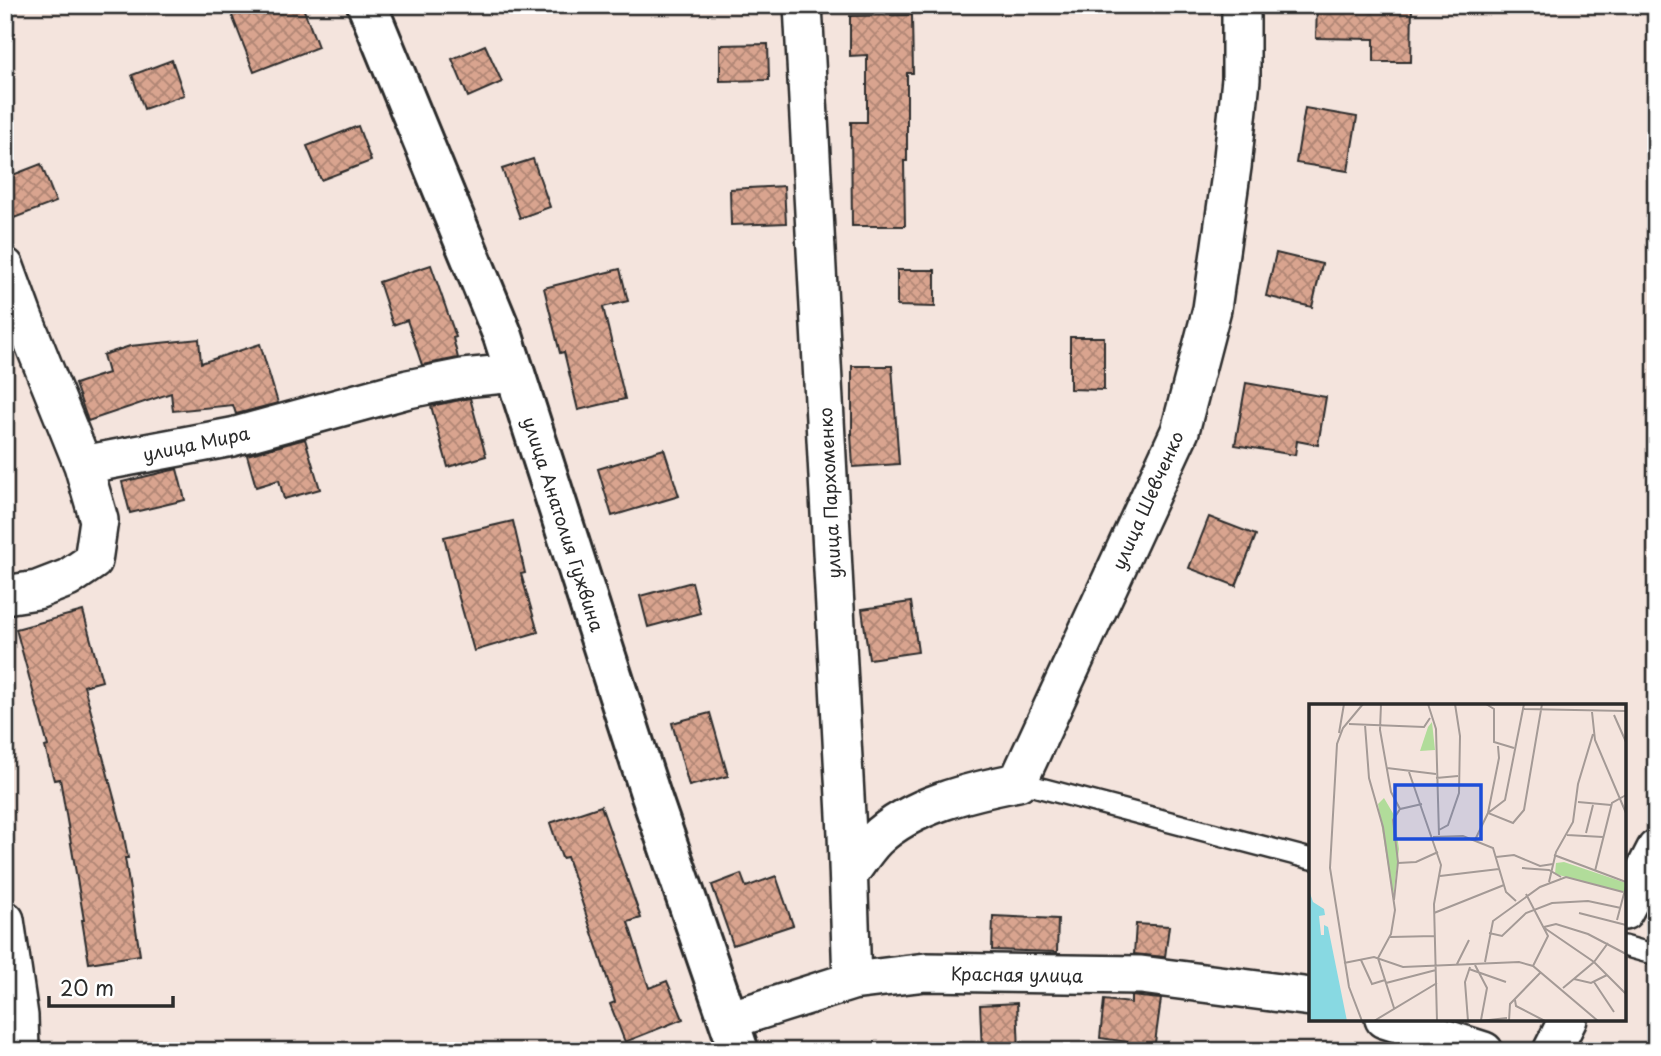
<svg xmlns="http://www.w3.org/2000/svg" width="1661" height="1056" font-family="'Playpen Sans',sans-serif">
  <style>
    .building { fill: url(#building-cross-hatch); stroke: #2b2b2b; stroke-width: 2 }
    .lines { fill: none; stroke-linecap: round; stroke-linejoin: round }
    .service-casing { stroke: #2b2b2b; stroke-width: 24 }
    .minor-casing { stroke: #2b2b2b; stroke-width: 42 }
    .tertiary-casing { stroke: #2b2b2b; stroke-width: 44 }
    .service { stroke: #fff; stroke-width: 19 }
    .minor { stroke: #fff; stroke-width: 37 }
    .tertiary { stroke: #fff; stroke-width: 38 }
    .labels { text-anchor: middle; dominant-baseline: central; stroke-width: 7; stroke-linejoin: round; paint-order: stroke }
    .street-label { font-size: 18px; fill: #2b2b2b; stroke: #fff }
    .inset-road { fill: none; stroke: #a49a96; stroke-width: 2 }
    .view { fill: #1d4ed8; fill-opacity: 0.15; stroke: #1d4ed8; stroke-width: 3.5 }
    .inset-edge { fill: none; stroke: #2b2b2b; stroke-width: 3.5 }
  </style>
  <defs>
    <pattern id="building-cross-hatch" width="8" height="8" patternUnits="userSpaceOnUse" patternTransform="scale(1.75)"><rect width="8" height="8" fill="#d9a48f"/><path d="M0 0l8 8M0 8l8-8" fill="none" stroke="#b08675"/></pattern>
  </defs>
  <rect width="100%" height="100%" fill="#f4e4dd"/>
  <filter id="ink" filterUnits="userSpaceOnUse"><feTurbulence type="fractalNoise" baseFrequency=".0143" numOctaves="2"/><feDisplacementMap in="SourceGraphic" scale="14" xChannelSelector="R" yChannelSelector="G"/><feConvolveMatrix kernelMatrix="1 2 1 2 8 2 1 2 1" color-interpolation-filters="sRGB"/></filter>
  <g filter="url(#ink)">
    <path class="building" d="M228 5H302L318 47 254 72Z
      M1317 5H1412L1411 62H1374V39L1316 38Z
      M912 15 913 73H907V161H904L905 226H852L851 122H867V55L850 56V16Z
      M768 44 769 80 720 81V45Z
      M485 45 502 82 468 97 452 59Z
      M172 60 184 95 144 109 132 75Z
      M1305 108 1357 117 1348 171 1296 163Z
      M358 126 371 161 321 180 307 146Z
      M533 159 550 207 520 218 502 169Z
      M41 164 56 202 14 218 5 194V178Z
      M784 186 786 223 731 225 730 189Z
      M1276 253 1322 264 1312 307 1266 296Z
      M431 265 456 337 453 338 458 358 422 365 407 320 393 325 379 282Z
      M620 269 628 301 603 307 625 399 578 410 564 352 560 353 544 288Z
      M897 270H935V307L897 306Z
      M1070 337H1104V390L1070 389Z
      M199 339 201 363 260 344 278 403 236 414 233 405 173 411 171 393 88 421 75 384 108 373 103 355 130 346Z
      M852 366H892L899 464 853 467 851 434H852Z
      M1246 383 1326 397 1318 445 1297 441 1295 455 1235 445Z
      M470 398 486 456 448 467 431 406Z
      M305 439 320 489 284 499 279 480 256 487 247 455Z
      M664 449 679 496 612 516 598 469Z
      M177 469 185 500 130 513 122 482Z
      M1209 517 1256 535 1236 586 1189 568Z
      M513 521 525 573 521 574 538 632 474 651 459 598 444 537Z
      M692 582 700 613 648 627 640 596Z
      M911 602 918 652 869 659 862 609Z
      M83 611 102 681 84 686 123 831 128 858H125L140 955 89 963 82 920H84L60 779 54 780 45 747 48 746 16 629Z
      M710 713 728 776 689 786 672 723Z
      M601 806 641 918 628 922 649 988 667 981 683 1019 625 1042 610 1004 615 1002 567 857 562 858 550 823Z
      M741 874 746 887 776 876 793 925 733 945 712 885Z
      M993 916 1058 919 1057 952 992 950Z
      M1136 924 1169 926 1165 957 1134 954Z
      M1131 996 1161 999 1154 1050 1128 1047V1042L1100 1038 1104 1000 1131 1003Z
      M1017 1003 1019 1051H982L980 1005Z"/>
    <g class="lines">
      <g class="service-casing">
        <path id="service" d="M1018 782 1311 859
          M1624 946 1656 955"/>
      </g>
      <g class="minor-casing">
        <path id="minor" d="M803 5 847 834 852 981
          M5 267 24 319 83 465 232 437 408 389 463 378 515 373
          M5 595 37 590 68 578 93 561 99 520 83 465
          M849 874C858 862 866 849 876 839 911 805 972 791 1018 782L1180 431 1212 309 1232 167 1241 79V5
          M1624 911 1656 849
          M5 920 19 1016 20 1051
          M1384 1019 1484 1051
          M729 1020 852 981 926 972 1141 975 1311 997
          M1552 1051 1568 1019"/>
      </g>
      <g class="tertiary-casing">
        <path id="tertiary" d="M367 5 503 336 650 793 739 1051"/>
      </g>
      <use href="#service" class="service"/>
      <use href="#minor" class="minor"/>
      <use href="#tertiary" class="tertiary"/>
    </g>
  </g>
  <g class="labels">
    <g class="street-label">
      <text transform="translate(196 443) rotate(-12)">улица Мира</text>
      <text transform="translate(829 493) rotate(-93)">улица Пархоменко</text>
      <text transform="translate(1147 500) rotate(-66)">улица Шевченко</text>
      <text transform="translate(564 524) rotate(72)">улица Анатолия Гужвина</text>
      <text transform="translate(1017 974) rotate(1)">Красная улица</text>
    </g>
  </g>
  <g transform="translate(1309 704)">
    <rect width="317" height="317" fill="#f4e4dd"/>
    <path d="M123 18 126 46 111 47 119 23ZM75 94 85 111 90 145 84 193 69 100ZM255 158 317 179V195L314 188 246 170 247 159Z" fill="#b1dc9a"/>
    <path d="M0 186 4 198 15 205 16 211 10 212 12 231H15V221L19 223 38 317H0Z" fill="#88d9e2"/>
    <path class="inset-road" d="M72 0 71 26 82 88 91 105 113 100M119 0 127 25 130 131M177 0 185 5V38L205 44M215 5 317 7M283 8 286 36 317 109M305 11 317 38M40 20 115 23 121 14M56 21 60 74 74 123 86 206 82 230 69 254 85 304M30 29 35 0M189 42 190 54 179 109 204 119 215 106 233 0M78 64 127 70M100 68 132 161 125 200 128 317M127 74 149 72M269 98 302 101M130 126 139 121 150 89 151 32 146 0M277 129 284 101M258 131 294 133M124 133 154 132 184 144 197 188 207 197M166 136 179 109 196 96 215 0M245 151 317 178M187 153 205 151 231 162 244 160M89 159 107 158 129 148M213 164 240 166 252 173M286 167 303 99 317 91M131 172 190 165M240 178 247 148 264 118 269 80 284 30M217 190 239 232 224 262M85 196 89 158 84 116 91 105M125 209 195 181M270 209 317 221M308 216 317 182M234 223 285 258 317 290M235 223 247 220 279 230 317 250M180 229 193 232 217 209 243 199 279 197 312 204M81 233 126 232M52 256 63 280 76 276M176 258 184 217 231 183 257 173 314 188M35 259 65 253 94 263 210 258 224 262 289 317M148 260 160 236M166 261 178 284 172 316M160 265 197 278M265 275 282 279 298 271M285 278 305 308M77 279 127 266M254 284 285 258 299 239M206 296 207 302 236 317M53 317 40 283 21 164 28 40 34 24 54 0M65 317 128 279M159 317 156 278 161 263M171 317 198 314M200 317 201 300 232 268"/>
    <path class="view" d="M86 81H172V135H86Z"/>
    <rect width="317" height="317" class="inset-edge"/>
  </g>
  <rect width="1661" height="1056" fill="none" stroke="#fff" stroke-width="28"/>
  <rect x="14" y="14" width="1633" height="1028" fill="none" stroke="#2b2b2b" stroke-width="2.5" filter="url(#ink)"/>
  <path d="M49 996v10h124v-10" fill="none" stroke="#2b2b2b" stroke-width="3.5"/>
  <text x="60" y="996" font-size="21" fill="#2b2b2b" stroke="#ffffff" stroke-width="5" paint-order="stroke">20 m</text>
</svg>
